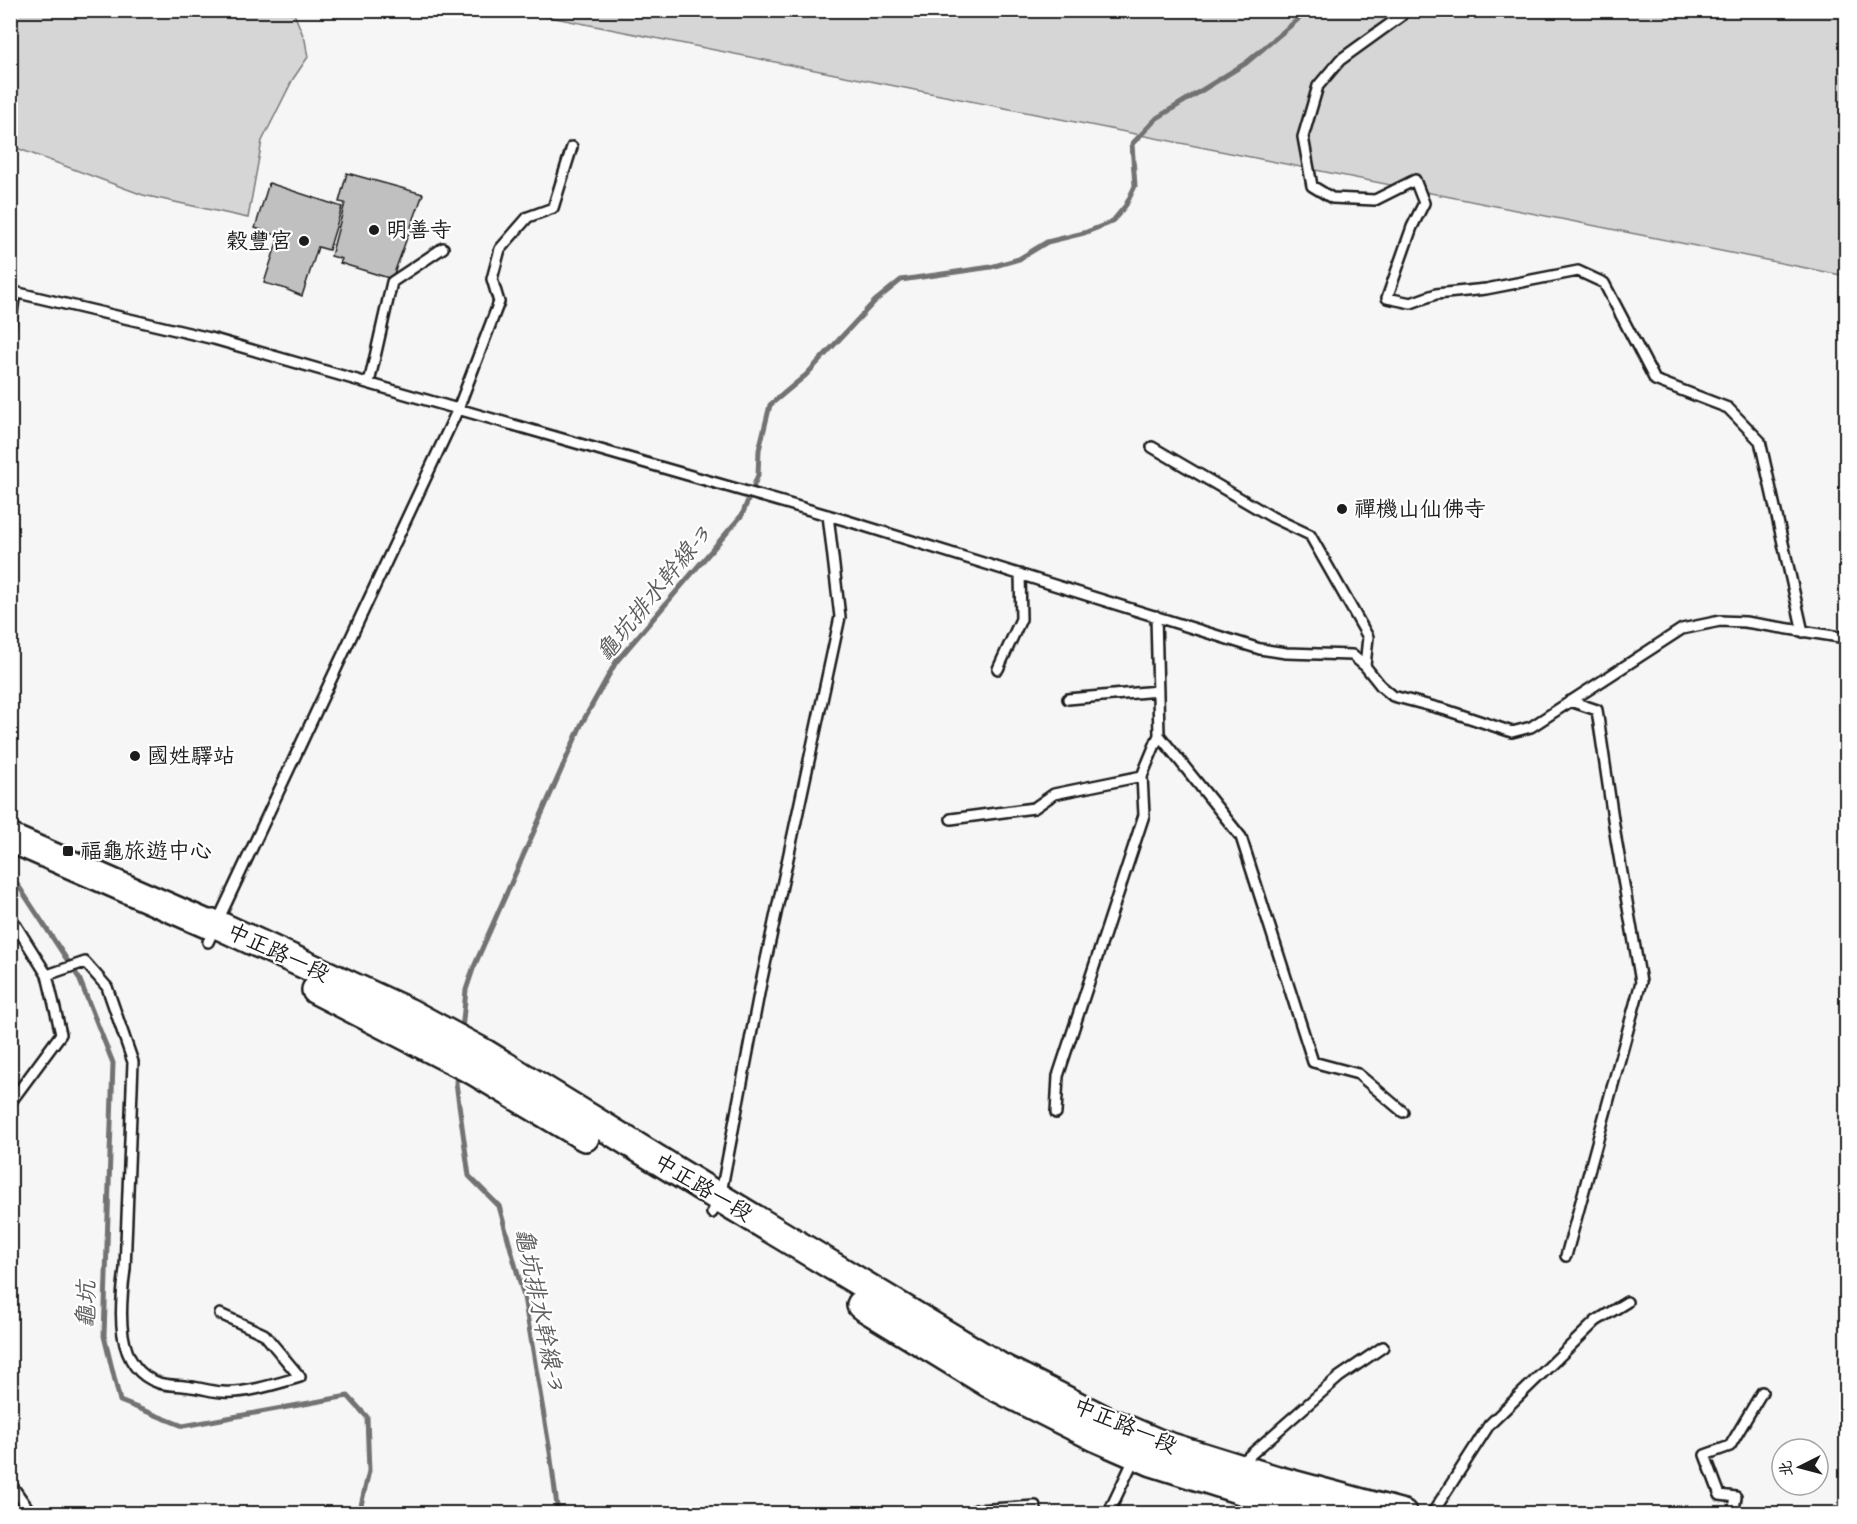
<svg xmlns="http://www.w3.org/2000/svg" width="1857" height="1524" font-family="'Architects Daughter','LXGW WenKai TC',sans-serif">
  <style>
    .green { fill: #d6d6d6; stroke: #797979; stroke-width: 1.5 }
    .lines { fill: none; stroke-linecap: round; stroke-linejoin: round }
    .stream { stroke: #727272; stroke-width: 5 }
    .building { fill: #c0c0c0; stroke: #1c1c1c; stroke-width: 1.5 }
    .service-casing { stroke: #1c1c1c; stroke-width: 14 }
    .primary-casing { stroke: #1c1c1c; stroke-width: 32 }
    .service { stroke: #fff; stroke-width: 9 }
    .primary { stroke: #fff; stroke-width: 27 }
    .poi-dot { fill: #1c1c1c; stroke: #fff; stroke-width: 2 }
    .labels { text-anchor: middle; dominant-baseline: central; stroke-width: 4.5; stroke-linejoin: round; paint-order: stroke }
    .poi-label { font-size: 22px; fill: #1c1c1c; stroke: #fff; text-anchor: start }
    .street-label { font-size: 22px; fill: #1c1c1c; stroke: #fff }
    .water-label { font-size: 24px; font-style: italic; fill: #5d5d5d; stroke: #fff }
  </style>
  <rect width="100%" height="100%" fill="#f6f6f6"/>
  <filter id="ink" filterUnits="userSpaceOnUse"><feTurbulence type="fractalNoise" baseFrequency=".0167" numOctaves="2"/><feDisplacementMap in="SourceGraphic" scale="12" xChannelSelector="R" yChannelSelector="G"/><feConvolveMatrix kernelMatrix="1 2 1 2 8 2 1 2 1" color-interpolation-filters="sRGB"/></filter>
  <g filter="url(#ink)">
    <path class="green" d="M10 11H293L305 40 308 57 293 79 262 141 248 218 143 195 11 146Z
      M520 11H1846V276Z"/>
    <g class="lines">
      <path class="stream" d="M10 873 79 978 113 1063 104 1336 120 1401 183 1426 348 1396 367 1417 369 1471 359 1514
        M462 1030 466 990 473 969 582 723 616 662 742 515 758 475 759 450 770 405 806 375 875 301 901 280 991 267 1019 259 1047 242 1084 233 1112 222 1126 205 1135 186 1132 144 1157 118 1246 63 1309 10
        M457 1072 456 1083 469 1176 499 1206 524 1297 550 1452 558 1514"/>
    </g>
    <path class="building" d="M347 173 423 194 392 279 340 263 342 259 331 256 345 203 339 202Z
      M269 183 342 207 329 250 318 247 302 296 283 288 264 283 279 236 255 228Z"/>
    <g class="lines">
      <g class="service-casing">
        <path id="service" d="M1401 10V16L1340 60 1318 86 1303 137 1312 186 1332 198 1375 200 1415 180 1424 203 1412 227 1387 298 1411 303 1436 294 1486 289 1578 271 1604 283 1655 380 1728 408 1760 441 1803 632
          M10 291 214 339 848 521 1260 649 1286 653 1352 655 1365 666 1381 686 1393 696 1446 710 1512 732 1531 727 1682 629 1720 621 1745 622 1846 638
          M10 327 15 292
          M369 383 392 282 443 248
          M1152 447 1272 517 1310 535 1368 637 1365 666
          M1156 616 1159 735 1241 837 1313 1062 1358 1074 1403 1112
          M998 669 1021 619 1020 574
          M1068 699 1158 691
          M951 819 1034 808 1054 794 1142 776
          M10 916 47 975 61 1034 10 1103
          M208 942 458 409 499 302 492 279 500 249 528 217 553 208 572 147
          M47 975 85 962 107 987 133 1062 125 1269C120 1306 113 1368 159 1383 169 1386 181 1385 191 1387 202 1388 213 1392 223 1392 245 1394 279 1383 300 1377L264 1334 220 1314
          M1056 1113 1058 1076 1144 815 1142 776 1159 735
          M712 1213 720 1198 761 983 840 617 828 515
          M1566 1256 1641 982 1616 839 1597 710 1570 701
          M1240 1464 1339 1377 1383 1347
          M10 1483 32 1514
          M969 1514 976 1510 1035 1506 1037 1514
          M1108 1514 1135 1457
          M1432 1514 1489 1425 1596 1321 1627 1302
          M1733 1514 1736 1497 1720 1495 1705 1455 1730 1446 1762 1392"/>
      </g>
      <g class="primary-casing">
        <path id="primary" d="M10 838 207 924H216L408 1012 484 1053 720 1198 1000 1367 1107 1421 1158 1443 1277 1480 1403 1514
          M316 990 474 1071 585 1137
          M861 1305 990 1384 1097 1438 1152 1462 1272 1500 1328 1514"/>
      </g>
      <use href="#service" class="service"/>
      <use href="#primary" class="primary"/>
    </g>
  </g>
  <g class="poi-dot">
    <circle cx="374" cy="230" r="6"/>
    <circle cx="304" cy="241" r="6"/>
    <circle cx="1342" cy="509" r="6"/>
    <circle cx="135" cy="756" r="6"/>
    <rect x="62" y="845" width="12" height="12" rx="3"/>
  </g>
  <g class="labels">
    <g class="poi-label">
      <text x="386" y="230">明善寺</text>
      <text x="292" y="241" text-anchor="end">穀豐宮</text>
      <text x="1354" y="509">禪機山仙佛寺</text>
      <text x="147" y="756">國姓驛站</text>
      <text x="80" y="851">福龜旅遊中心</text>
    </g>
    <g class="street-label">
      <text transform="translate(278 953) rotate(25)">中正路一段</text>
      <text transform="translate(703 1188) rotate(31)">中正路一段</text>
      <text transform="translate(1125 1426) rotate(23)">中正路一段</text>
    </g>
    <g class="water-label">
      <text transform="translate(653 595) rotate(-51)">龜坑排水幹線-3</text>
      <text transform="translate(87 1305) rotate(-89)">龜坑</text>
      <text transform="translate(539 1308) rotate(78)">龜坑排水幹線-3</text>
    </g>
  </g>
  <rect width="1857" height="1524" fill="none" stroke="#fff" stroke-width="36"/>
  <rect x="18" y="18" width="1821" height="1488" fill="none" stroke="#1c1c1c" stroke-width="2" filter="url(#ink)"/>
  <g transform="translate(1800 1467) rotate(264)"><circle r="28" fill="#ffffff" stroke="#a4a4a4" stroke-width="1.5"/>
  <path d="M0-4.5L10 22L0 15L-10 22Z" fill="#1c1c1c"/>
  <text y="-9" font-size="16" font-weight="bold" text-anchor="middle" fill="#1c1c1c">北</text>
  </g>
</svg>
